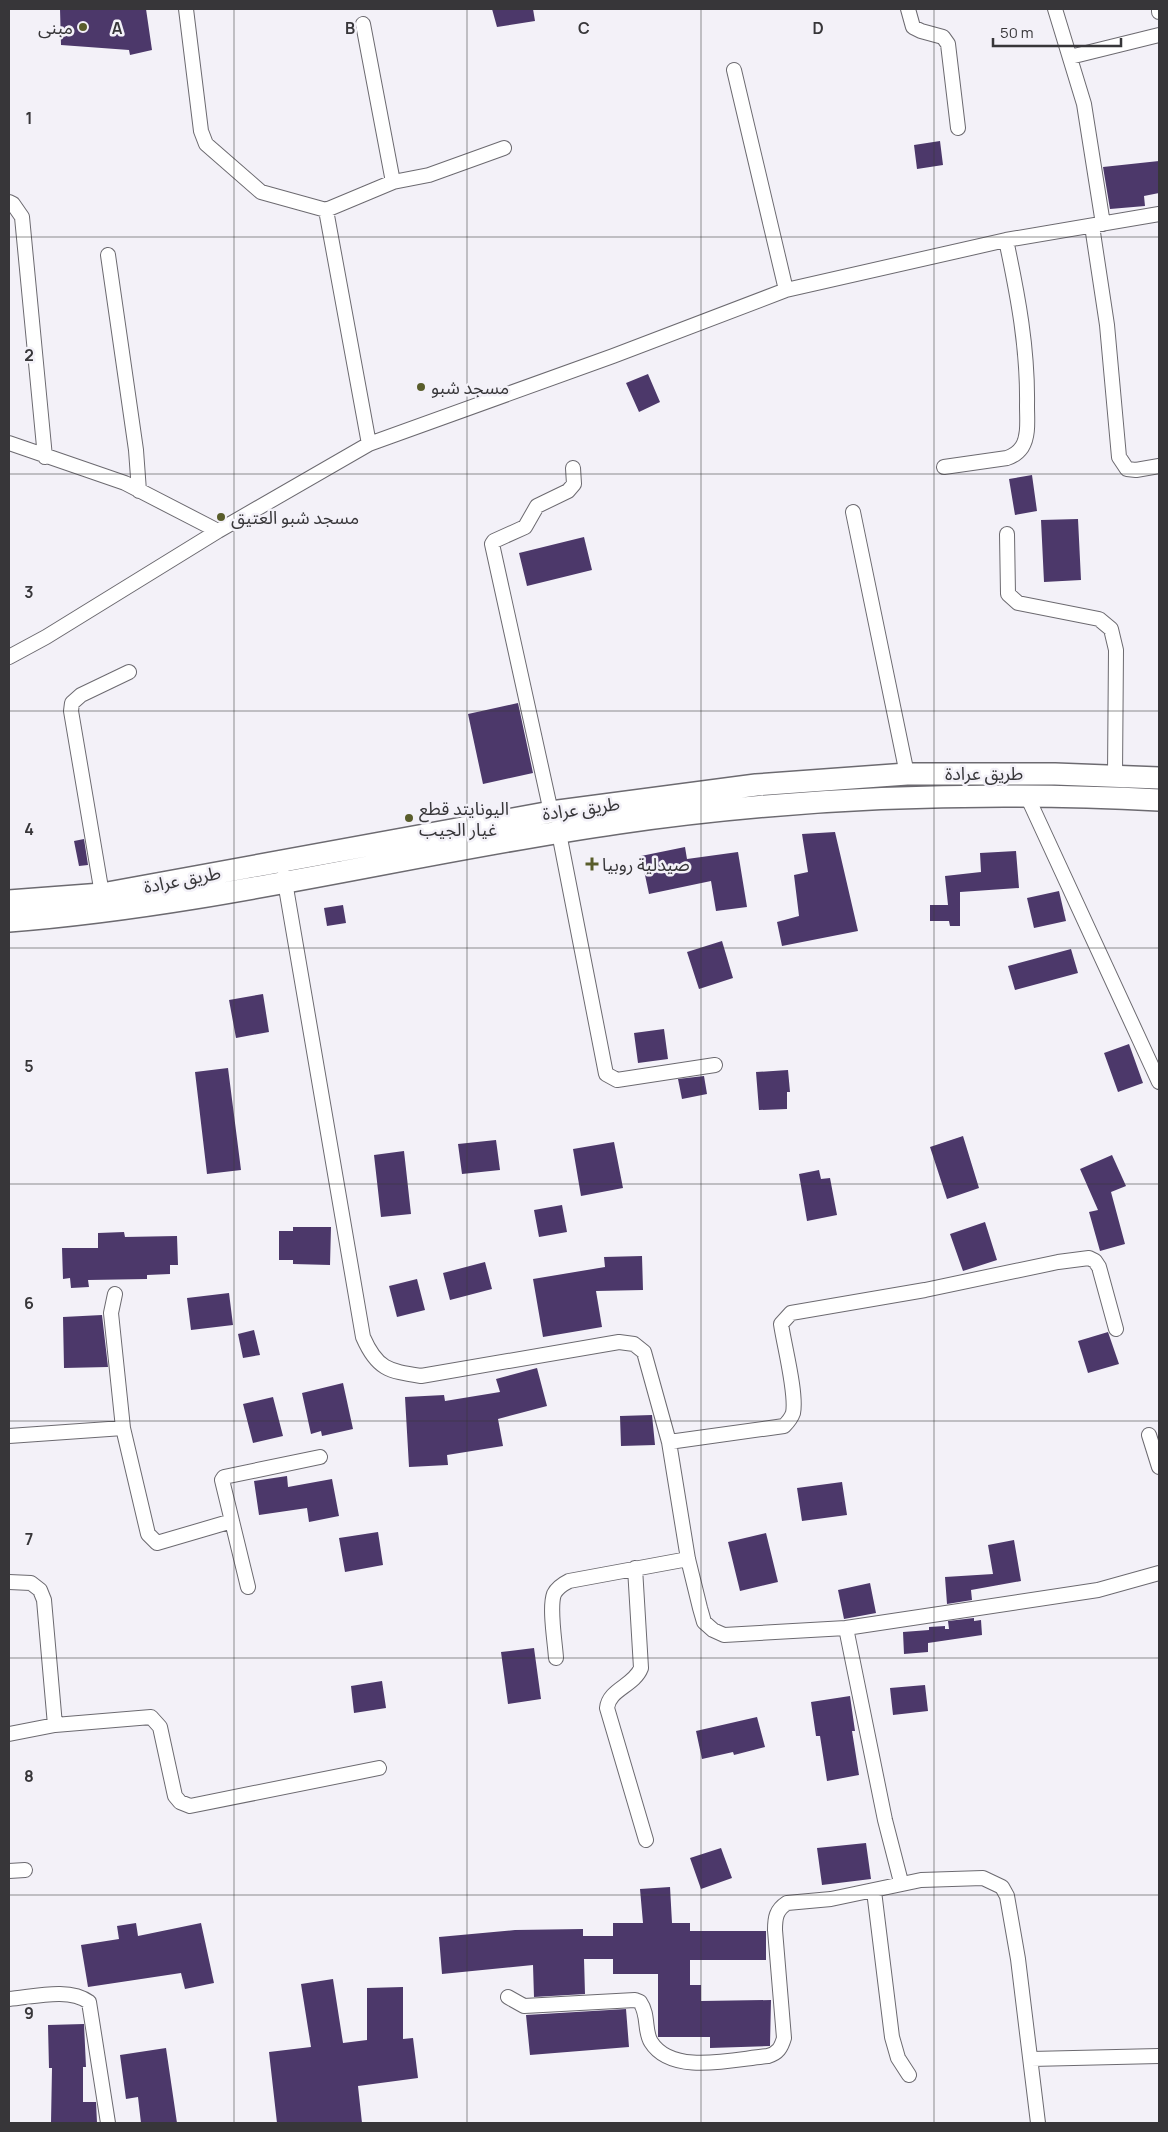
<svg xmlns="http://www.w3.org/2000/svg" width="1168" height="2132" font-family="Manrope,'Noto Sans Arabic',sans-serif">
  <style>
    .building { fill: #4c386a }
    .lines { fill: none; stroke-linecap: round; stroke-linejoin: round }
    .minor-casing { stroke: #6c6a70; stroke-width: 16 }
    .primary-casing { stroke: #6c6a70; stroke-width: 24 }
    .minor { stroke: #fff; stroke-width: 14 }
    .primary { stroke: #fff; stroke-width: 21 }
    .grid { fill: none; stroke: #373639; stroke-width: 1; stroke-opacity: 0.55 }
    .poi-dot { fill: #595d2b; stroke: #f3f1f8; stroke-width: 2 }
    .labels { text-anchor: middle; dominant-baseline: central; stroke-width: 5; stroke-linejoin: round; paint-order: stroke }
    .poi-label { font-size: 18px; fill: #373639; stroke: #f3f1f8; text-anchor: start }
    .street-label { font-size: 18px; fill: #373639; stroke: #f3f1f8 }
    .grid-label { font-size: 16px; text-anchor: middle; font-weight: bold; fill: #373639; stroke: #f3f1f8; stroke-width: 5; stroke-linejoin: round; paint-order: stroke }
  </style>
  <rect width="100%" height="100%" fill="#f3f1f8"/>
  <path class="building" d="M60 9H146L152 50 130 55 129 50 61 45Z
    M492 9H533L535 21 497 27Z
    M940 141 943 165 917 169 914 145Z
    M1159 161V193L1144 196 1145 206 1110 209 1103 167Z
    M648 374 660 402 639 412 626 383Z
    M1032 475 1037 511 1015 515 1009 479Z
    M1078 519 1081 580 1044 582 1041 520Z
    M584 537 592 570 527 586 519 553Z
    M518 703 533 773 483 784 468 714Z
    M835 832 858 931 782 946 777 922 799 916 794 875 808 872 802 834Z
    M84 839 88 865 79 866 74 841Z
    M685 847 687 859 738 852 747 907 716 911 711 881 649 894 641 856Z
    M1016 851 1019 888 960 892V926H950L949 921H930V905H948L945 876 981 872 980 853Z
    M1059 891 1066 921 1034 928 1027 898Z
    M343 905 346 923 327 926 324 908Z
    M722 941 733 978 699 989 687 952Z
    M1071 949 1078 973 1015 990 1008 966Z
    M263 994 269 1032 236 1038 229 1000Z
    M664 1029 668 1059 638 1063 634 1033Z
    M1129 1044 1143 1083 1118 1092 1104 1053Z
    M228 1068 241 1170 207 1174 195 1072Z
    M788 1070 790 1092H787V1109L759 1110 756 1072Z
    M704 1076 707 1094 682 1099 678 1079Z
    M963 1136 979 1188 947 1199 930 1147Z
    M496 1140 500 1170 462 1174 458 1144Z
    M614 1142 623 1188 581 1196 573 1149Z
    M404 1151 411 1214 381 1217 374 1155Z
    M1112 1155 1126 1186 1111 1192 1125 1244 1100 1251 1089 1212 1098 1210 1080 1169Z
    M819 1170 821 1179 830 1178 837 1215 807 1221 799 1174Z
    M562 1205 567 1232 539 1237 534 1210Z
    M985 1222 997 1260 963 1271 950 1234Z
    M293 1227H331L330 1265 293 1264V1260H279V1231H293Z
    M124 1232 125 1237 177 1236 178 1265H170V1274L147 1275V1279L88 1280 89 1287 71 1288 70 1278 63 1279 62 1248H98V1233Z
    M642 1256 643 1290 596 1291 602 1327 543 1337 533 1279 605 1267 604 1257Z
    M485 1262 492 1289 450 1300 443 1273Z
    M417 1279 425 1310 397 1317 389 1286Z
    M229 1293 233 1325 191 1330 187 1298Z
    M102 1315 108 1367 64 1368 63 1317Z
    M254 1330 260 1355 243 1358 238 1334Z
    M1108 1332 1119 1364 1088 1373 1078 1341Z
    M537 1368 547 1406 498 1419 503 1446 447 1455 448 1465 409 1467 405 1397 444 1395 445 1401 500 1392 496 1379Z
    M343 1383 353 1429 322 1436 321 1431 311 1434 302 1393Z
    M273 1397 283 1436 253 1443 243 1404Z
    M652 1415 655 1445 621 1446 620 1416Z
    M287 1476 288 1487 332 1479 339 1516 309 1522 307 1508 259 1515 254 1481Z
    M842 1482 847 1515 802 1521 797 1488Z
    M378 1532 383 1565 345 1572 339 1538Z
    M766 1533 778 1582 740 1591 728 1542Z
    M1014 1540 1021 1581 971 1590 972 1600 947 1604 945 1577 993 1574 988 1545Z
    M870 1583 876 1613 844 1619 838 1590Z
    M974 1618V1621L981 1620 982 1635 928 1643V1652L904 1654 903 1632 929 1630V1627L945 1626V1629H949L948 1621Z
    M534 1648 541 1699 508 1704 501 1652Z
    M382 1681 386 1708 354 1713 351 1686Z
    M925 1685 928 1711 893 1715 890 1688Z
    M850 1696 855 1731H852L859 1775 827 1781 820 1736H816L811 1702Z
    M757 1717 765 1747 734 1755 733 1752 702 1759 696 1731Z
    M866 1843 871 1879 822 1885 817 1848Z
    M721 1848 732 1878 701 1889 690 1858Z
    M670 1887 672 1923H690V1931H766V1960H690V1985H701V2001L771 2000 770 2046 710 2048V2037H658V1974H613V1959H584L585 1994 534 1997 533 1965 442 1974 439 1937 515 1930 583 1929V1936H613V1923H643L640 1889Z
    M136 1923 138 1936 201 1923 214 1983 185 1989 181 1973 88 1987 81 1945 119 1939 117 1926Z
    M333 1979 343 2043 367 2040V1988L403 1987V2039L413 2038 418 2078 358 2086 362 2123H277L269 2052 311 2047 301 1984Z
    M626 2009 629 2047 530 2055 526 2015Z
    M84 2024 86 2067H83V2102H96L97 2123H51L52 2068H49L48 2025Z
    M166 2048 177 2123H141L138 2097 126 2099 120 2055Z"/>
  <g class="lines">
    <g class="minor-casing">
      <path id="minor" d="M186 9 201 131 206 144 261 192 326 210
        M908 9 913 27 921 31 943 37 948 44 958 128
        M1055 9 1084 104 1103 224
        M1159 9V12
        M363 24 393 182
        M1070 57 1159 35
        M734 70 786 290
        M9 202 13 204 22 217 45 457
        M1092 226 1107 325 1119 457 1127 469 1136 470 1159 466
        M108 255 136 450 139 491
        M9 443 125 483 218 531
        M369 444 326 210 393 182 429 175 504 148
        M944 467 1007 458C1013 456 1018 453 1022 447 1029 436 1027 419 1027 406 1028 349 1018 296 1006 240
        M853 512 907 774
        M1007 534 1008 594 1018 603 1099 619 1111 629 1116 650 1115 775
        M9 657 46 637 218 531 369 444 613 356 786 290 1006 240 1159 214
        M1027 796 1159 1082
        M551 812 492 544 494 541 525 527 537 506 568 491 574 484 573 468
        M559 833 606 1074 617 1080 715 1065
        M284 876 363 1337C377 1369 388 1371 421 1376L619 1342 634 1344 644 1352 669 1442 688 1559 700 1608 704 1622 713 1630 724 1635 846 1628 885 1820 901 1882
        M102 894 71 711 72 703 81 695 129 672
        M123 1428 148 1534 157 1543 232 1521
        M1149 1435 1159 1467
        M9 1436 123 1428 111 1313 115 1294
        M669 1442 784 1426C788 1422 791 1419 793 1413 797 1394 784 1345 781 1324L791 1313 925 1290 1058 1262 1089 1258 1095 1261 1099 1267 1116 1329
        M635 1568 641 1668C634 1686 609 1689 607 1708L646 1840
        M9 1582 31 1583 40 1590 44 1600 55 1725
        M248 1587 222 1480 224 1477 320 1457
        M846 1628 1098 1590 1159 1573
        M556 1658C555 1642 549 1608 554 1594 557 1588 563 1584 569 1581L688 1559
        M9 1734 55 1725 151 1717 160 1727 175 1796 180 1802 190 1806 379 1768
        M9 1871 25 1870
        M874 1891 892 2037 898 2058 909 2075
        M508 1997 524 2006 635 2000 640 2002C649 2015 644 2031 651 2042 672 2076 734 2059 768 2056 778 2053 781 2048 784 2038L775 1930C775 1918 776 1910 787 1903L831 1899 921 1880 983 1878 1002 1887 1007 1896 1018 1959 1038 2123
        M9 1999C33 1997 69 1987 89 2002L108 2123
        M1031 2059 1159 2056"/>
    </g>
    <g class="primary-casing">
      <path id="primary" d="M9 901 102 894 551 812 756 785 907 774H1055L1159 778
        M9 921C215 905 415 852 618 823 797 797 979 791 1159 800"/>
    </g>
    <use href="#minor" class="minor"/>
    <use href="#primary" class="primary"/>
  </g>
  <path class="grid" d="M234 9V2123M467 9V2123M701 9V2123M934 9V2123M9 237H1159M9 474H1159M9 711H1159M9 948H1159M9 1184H1159M9 1421H1159M9 1658H1159M9 1895H1159"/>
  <g class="poi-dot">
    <circle cx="83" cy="27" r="5"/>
    <circle cx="421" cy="387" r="5"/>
    <circle cx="221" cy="517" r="5"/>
    <circle cx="409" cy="818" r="5"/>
    <path d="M589.5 856.5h5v5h5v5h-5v5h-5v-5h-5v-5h5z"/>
  </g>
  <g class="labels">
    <g class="poi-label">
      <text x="73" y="27" text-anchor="end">مبنى</text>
      <text x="431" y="387">مسجد شبو</text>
      <text x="231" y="517">مسجد شبو العتيق</text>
      <text x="419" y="808">اليونايتد قطع<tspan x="419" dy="21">غيار الجيب</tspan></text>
      <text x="602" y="864">صيدلية روبيا</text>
    </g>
    <g class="street-label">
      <text x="984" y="773">طريق عرادة</text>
      <text transform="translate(581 808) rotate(-8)">طريق عرادة</text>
      <text transform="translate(182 879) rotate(-11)">طريق عرادة</text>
    </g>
  </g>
  <g class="grid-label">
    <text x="117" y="34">A</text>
    <text x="350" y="34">B</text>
    <text x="584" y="34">C</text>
    <text x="818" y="34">D</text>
    <text x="29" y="124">1</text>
    <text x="29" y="361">2</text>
    <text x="29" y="598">3</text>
    <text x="29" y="835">4</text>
    <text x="29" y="1072">5</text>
    <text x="29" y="1309">6</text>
    <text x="29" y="1545">7</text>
    <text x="29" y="1782">8</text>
    <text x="29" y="2019">9</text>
  </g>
  <rect width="1168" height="2132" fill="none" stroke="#373639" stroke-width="20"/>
  <path d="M993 38v8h128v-8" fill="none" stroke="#373639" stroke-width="2.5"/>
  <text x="1000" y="38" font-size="15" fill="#373639" stroke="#f3f1f8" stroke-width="4" paint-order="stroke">50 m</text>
</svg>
